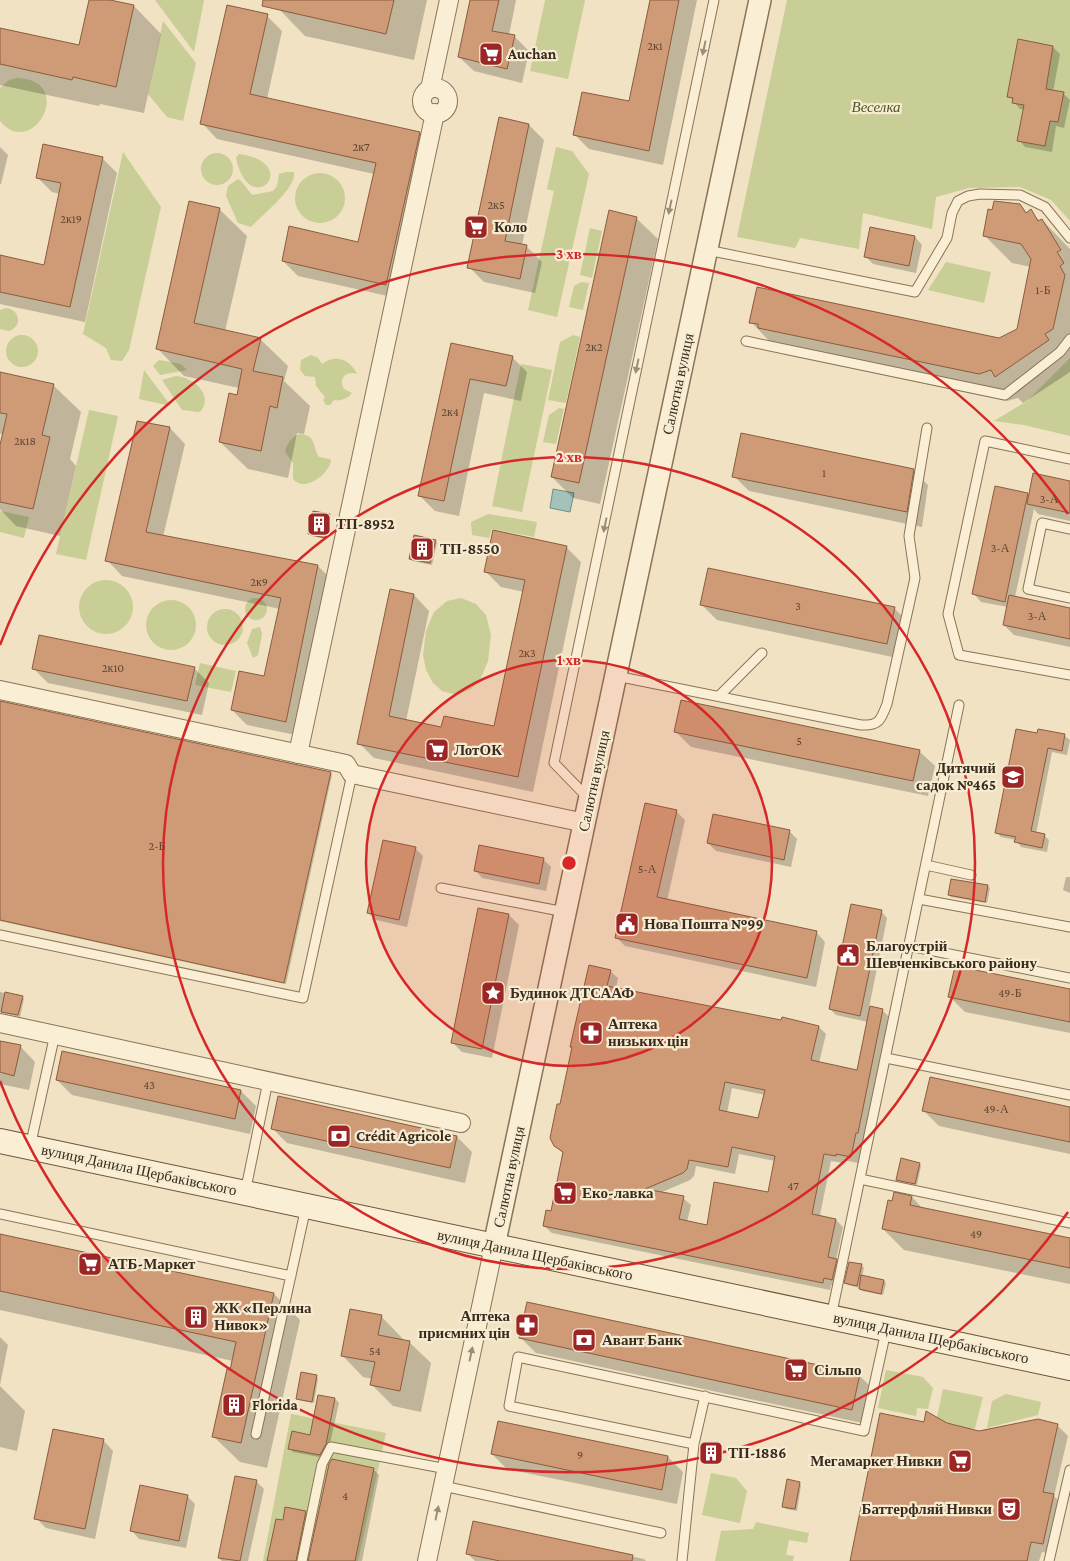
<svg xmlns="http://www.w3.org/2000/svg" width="1070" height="1561" font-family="'Crimson Pro',serif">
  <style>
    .green { fill: #c8ce95 }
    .water { fill: #a4c2b9; stroke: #6b9187 }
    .shadow { fill: #0003; fill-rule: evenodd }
    .building { fill: #cf9b76; stroke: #8a5c3d; fill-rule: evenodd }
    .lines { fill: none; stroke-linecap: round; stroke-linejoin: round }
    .service-casing { stroke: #8a7358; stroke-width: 11 }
    .minor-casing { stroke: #8a7358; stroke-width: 20 }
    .tertiary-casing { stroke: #8a7358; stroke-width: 24 }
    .secondary-casing { stroke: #6c543b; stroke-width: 26 }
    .service { stroke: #faefd5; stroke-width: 9 }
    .minor { stroke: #faefd5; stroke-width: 18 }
    .tertiary { stroke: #faefd5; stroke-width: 21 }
    .secondary { stroke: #faefd5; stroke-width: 24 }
    .oneway { fill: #9a8d79 }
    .ring { fill: none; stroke: #d62828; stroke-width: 2.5 }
    .labels { text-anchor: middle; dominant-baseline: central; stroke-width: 4.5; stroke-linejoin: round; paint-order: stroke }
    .number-label { font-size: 12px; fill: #5e4733 }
    .poi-label { font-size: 15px; font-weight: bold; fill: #392b1d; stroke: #f7ecd2; text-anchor: start }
    .park-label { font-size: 15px; font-style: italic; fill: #4a5723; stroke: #f7ecd2 }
    .street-label { font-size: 15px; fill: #392b1d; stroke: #f7ecd2 }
    .centre { fill: #d62828; stroke: #f7ecd2; stroke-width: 2.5 }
    .ring-label { font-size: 15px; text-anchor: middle; font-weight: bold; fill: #d62828; stroke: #f7ecd2; stroke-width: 4.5; stroke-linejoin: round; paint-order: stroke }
  </style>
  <rect width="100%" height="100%" fill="#f0e2c2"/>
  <path class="green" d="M155 0H204L194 52Z
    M545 0H585L568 79 530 71Z
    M787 0H1070V221L1051 200 1020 187 969 188 936 197 932 229 863 213 859 249 800 238 795 248 737 237Z
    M163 21 196 63 183 121 167 117 148 94Z
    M17 78C77 80 33 161 0 121V88L9 80Z
    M556 147 572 151 589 174 557 317 528 310 554 191 547 189Z
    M123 152 161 207 129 350 122 361 111 360 106 348 83 334Z
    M201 169a16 16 0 1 1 32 0a16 16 0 1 1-32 0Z
    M239 154C304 163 250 222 236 158Z
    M286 172H294C297 188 262 215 251 227L238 223 226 196 228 186 238 179 241 181 252 195 273 191 277 186 279 174Z
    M295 198a25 25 0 1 1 50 0a25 25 0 1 1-50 0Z
    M590 228 602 231 592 278 580 275Z
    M946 262 991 272 984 303 928 290Z
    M581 282 589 283 583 310 569 307 574 286Z
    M6 308C20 310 23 326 9 331L0 329V310Z
    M573 335 580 337 566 403 548 400 560 342Z
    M6 351a16 16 0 1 1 32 0a16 16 0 1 1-32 0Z
    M311 355 318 358 322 364C335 354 350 359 357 374 346 370 338 379 344 389L352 393C347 399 341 401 334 400L330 405H326L323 400 325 397 316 386 315 377 305 376 300 370 301 360Z
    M1070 358V436L1024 425 994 421 1027 401Z
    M159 360 181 364 187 370 160 375 153 366Z
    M521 364 552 370 522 512 492 506Z
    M144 370 171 406 139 399Z
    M176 376C192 377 214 394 201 411L198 412 182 410 162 380Z
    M559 408 564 409 556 444 543 442 549 415Z
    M89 410 118 416 86 560 56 554Z
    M299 434C317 435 312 446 319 457L330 459 331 461C328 475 304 493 293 479V463L285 452C287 443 291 438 299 434Z
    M0 511 29 517 24 538 0 532Z
    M488 514 537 522 534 537 492 529 489 538 472 535 471 522Z
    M79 607a27 27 0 1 1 54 0a27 27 0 1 1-54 0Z
    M461 598 476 604 486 615 491 635 488 661 480 680 471 689 457 695 442 691 433 683 426 670 423 655 426 631 434 612 447 601Z
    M245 609a11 11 0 1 1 22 0a11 11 0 1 1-22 0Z
    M146 625a25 25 0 1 1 50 0a25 25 0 1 1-50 0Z
    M207 627a18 18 0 1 1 36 0a18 18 0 1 1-36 0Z
    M260 627 262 634 258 655 253 658 247 643 252 629Z
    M200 663 236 671 231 692 195 685Z
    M886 1370 923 1377 933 1388 928 1409 917 1408 916 1416 878 1408Z
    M943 1389 983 1397 975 1428 972 1429 947 1423 937 1417Z
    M1006 1394 1041 1402 1038 1415 987 1428 992 1401Z
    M291 1414 386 1433 358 1561H263Z
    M711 1473 736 1478 747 1491 740 1523 702 1515Z
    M756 1522 809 1533 807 1543 789 1540 786 1555 794 1556 793 1561H715L721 1531 753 1529Z"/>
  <path class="water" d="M553 489 574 493 570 512 550 508Z"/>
  <path class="shadow" d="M90 0H104L134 6 161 34 144 113 100 104 99 106 0 85V29L80 47Z
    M279 0H427L414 60 305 36 278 8Z
    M471 0H516L509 35 514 36 529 51 522 83 474 71 459 57Z
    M651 0H697L663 165 589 149 574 134 630 103Z
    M267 16 282 31 267 99 420 133 435 148 401 299 298 276 283 261 359 243 374 174 217 139 202 123Z
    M1019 41 1053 47 1060 54 1053 92 1063 93 1070 100 1064 128 1056 126 1052 152 1025 147 1019 140 1025 110 1020 109 1009 96Z
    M529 125 544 140 522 245 527 247 542 262 535 293 484 282 469 267Z
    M0 147 8 155 1 184H0Z
    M102 158 117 173 85 322 0 304V256L45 266 60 194 52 192 37 177Z
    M1020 205 1027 213 1030 211 1040 221 1042 220 1070 249V372L1023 403 1018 398 1007 401 786 355 781 350H778L751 322 999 339 1018 330 1031 267 1012 263 984 235Z
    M219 209 247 236 225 331 260 339 288 366 284 381 310 406 304 434 297 433 288 478 248 469 220 442 239 388 184 376 157 348Z
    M636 218 658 239 600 504 573 498 552 477Z
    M871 228 915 237 922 245 916 273 873 264 865 256Z
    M452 345 512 357 527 372 521 401 484 393 459 516 435 511 420 496Z
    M0 373 53 385 81 412 70 459 76 466 60 536 16 526 0 509V450L4 434H0Z
    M170 428 185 444 163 537 318 566 333 581 301 736 247 725 232 710 265 678 280 609 122 576 107 560Z
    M913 470 928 485 922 527 749 491 734 476Z
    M1070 483V521L1038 514 1034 509 1015 597 1070 609V647L1014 635 1004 625 1008 607 981 602 974 594 996 488 1028 495 1030 496Z
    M329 515 331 518 327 539 311 536 309 534Z
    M435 541 437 543 432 565 412 561 410 558Z
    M566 547 581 562 533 792 374 758 359 743 414 595 429 611 406 721 442 729 495 728 524 592 501 587 486 572Z
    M702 605 894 608 909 623 902 659 717 620Z
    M33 668H194L209 683 202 715 48 683Z
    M0 702 330 773 332 775 286 984 0 921Z
    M675 731 919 751 935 766 928 796 691 747Z
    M1038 735 1065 736 1070 740 1067 755 1052 752 1036 834 1044 835 1049 840 1047 852 1021 847 1016 840 1001 837 996 832Z
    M676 811 685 820 667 901 816 932 825 942 816 987 625 946 616 937Z
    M789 831 797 839 791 867 716 851 708 843Z
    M415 848 423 856 407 927 376 920 368 913Z
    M543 859 551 867 546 891 482 878 475 870Z
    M1066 877H1070V893L1063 890Z
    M987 886 990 888 987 903 951 897 949 895Z
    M881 911 887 918 869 1008 882 1010 890 1018 865 1140H863L858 1163 843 1160V1163L831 1161 820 1215 836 1220 843 1227 836 1260 844 1268 840 1287 831 1285 830 1290 552 1233 544 1226 552 1213 564 1154 555 1145 561 1106 610 971 618 978 616 989 782 1022 819 1027 826 1034 819 1063 858 1072 868 1022 836 1015 830 1009ZM732 1088 765 1095 759 1120 727 1113ZM739 1154 775 1161 769 1193 708 1226 687 1222 691 1205 683 1198 660 1193 690 1180 694 1176 696 1166 735 1174Z
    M509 915 519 925 492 1058 462 1052 452 1042Z
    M1070 990V1033L965 1012 950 997Z
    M0 992 22 997 24 999 20 1017 0 1012Z
    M0 1042 20 1046 35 1062 29 1090 0 1084Z
    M57 1080 241 1091 256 1106 250 1134 72 1095Z
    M1070 1108V1154L939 1126 924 1111Z
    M272 1128 457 1137 472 1152 465 1183 287 1143Z
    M919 1164 921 1166 917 1185 900 1182 898 1180Z
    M912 1197 923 1209 1070 1239V1284L904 1250 883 1229Z
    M0 1235 274 1294 300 1320 267 1468 240 1462 214 1437 233 1361 0 1310V1313Z
    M850 1263 862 1266 864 1268 862 1277 884 1281 886 1283 883 1295 862 1291 860 1288 848 1285 846 1283Z
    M381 1316 402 1338V1341L409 1342 431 1363 421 1412 393 1406 372 1385 373 1379 363 1377 342 1355Z
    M0 1337 8 1345 0 1385Z
    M521 1338 859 1375 874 1390 867 1424 536 1353Z
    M316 1376 318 1379 314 1403 299 1400 297 1398Z
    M0 1386 25 1411 17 1451 0 1447Z
    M319 1396 335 1399 339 1403 329 1448 324 1458 293 1452 289 1448 311 1436Z
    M499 1422 668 1457 683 1472 677 1504 507 1469 492 1454Z
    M925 1424H946L979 1432 1057 1425 1068 1436 1054 1496 1063 1505 1053 1554 1042 1552 1039 1561H851Z
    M103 1440 113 1451 95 1539 46 1528 36 1518Z
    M373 1469 379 1475 362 1561H309Z
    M256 1481 264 1489 248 1561H222L219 1558Z
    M799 1483 801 1485 797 1511 786 1509 784 1507Z
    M187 1496 195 1504 186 1548 139 1539 132 1531Z
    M305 1513 312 1519 303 1561H269L284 1522Z
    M474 1523 644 1559 646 1561H475L467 1553Z"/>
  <path class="building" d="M89 0H110L134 5 116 87 73 77 72 80 0 64V28L79 45Z
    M263 0H394L386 34 262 6Z
    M470 0H499L492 31 515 35 507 69 458 57Z
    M650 0H679L649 151 573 135 582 92 629 101Z
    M227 5 268 14 250 94 420 132 386 285 282 261 289 226 358 242 376 163 200 124Z
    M1018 39 1053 46 1046 89 1064 92 1058 122 1050 121 1045 146 1017 141 1024 105 1012 103 1013 98 1007 97Z
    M499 117 529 124 505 241 527 245 520 279 467 268Z
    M43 144 103 157 70 307 0 292V255L44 265 61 183 36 178Z
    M189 201 220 208 194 323 261 338 253 371 283 377 277 408 270 406 261 451 219 442 229 393 237 395 242 369 156 349Z
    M994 201 1020 204 1026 213 1031 209 1038 221 1042 219 1061 250 1057 252 1064 263 1060 266 1065 275 1053 329 1045 334 1049 340 995 377 991 370 979 374 758 328V324L749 323 757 287 999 338 1017 329 1031 259 1021 244 983 236 988 209 992 210Z
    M609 210 637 217 579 483 551 477Z
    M870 227 915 236 909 266 864 257Z
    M451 343 513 356 506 386 470 379 444 501 418 496Z
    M0 372 54 384 42 435 50 437 33 509 0 502V445L7 414 0 413Z
    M137 421 170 427 146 532 318 565 286 722 231 710 239 671 264 676 281 598 105 561Z
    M741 433 914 469 907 512 732 477Z
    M1033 473 1070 481V513L1027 504Z
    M995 486 1028 493 1005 602 972 594Z
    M313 511 330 514 325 538 308 534Z
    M493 530 567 546 518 777 357 744 390 589 414 594 389 716 441 727 444 716 494 726 525 580 484 572Z
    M414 535 436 540 430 563 409 559Z
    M708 568 895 607 887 644 700 605Z
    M1009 595 1070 608V639L1003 625Z
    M39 635 195 667 187 701 32 669Z
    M681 700 920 750 913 781 674 732Z
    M0 701 331 772 284 983 0 920Z
    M1016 729 1037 733 1038 729 1065 734 1062 751 1048 748 1031 831 1045 834 1042 848 1014 842 1016 837 995 833Z
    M645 803 677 810 657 897 817 931 807 978 615 938Z
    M713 814 790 830 784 860 707 843Z
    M383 840 416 847 399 920 367 913Z
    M479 845 544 858 539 884 474 871Z
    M951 879 988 885 985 902 948 895Z
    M851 904 882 910 860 1016 829 1009Z
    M478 908 509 914 482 1049 451 1043Z
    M589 965 611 970 607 986 781 1020 782 1017 819 1026 811 1060 857 1070 870 1006 883 1009 858 1133H856L851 1157 836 1154V1156L824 1154 812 1214 836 1219 828 1257 837 1259 832 1280 824 1278 823 1283 543 1226 546 1210 551 1211 563 1152 554 1146 550 1138 557 1104H560L572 1047H570ZM725 1082 765 1090 758 1118 719 1110ZM732 1147 775 1156 768 1192 714 1182 707 1225 679 1219 684 1196 645 1189 683 1173 687 1169 689 1160 728 1167Z
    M955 966 1070 989V1022L948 997Z
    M5 992 23 996 18 1015 1 1012Z
    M0 1041 21 1045 14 1076 0 1072Z
    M62 1051 241 1090 235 1119 56 1080Z
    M930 1077 1070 1107V1142L922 1111Z
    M278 1096 457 1136 450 1168 271 1129Z
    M901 1158 920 1163 915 1184 896 1180Z
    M894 1192 912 1196 910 1205 1070 1238V1268L882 1229 888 1200 892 1201Z
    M0 1234 274 1293 241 1443 212 1437 227 1369 230 1370 236 1342 0 1291Z
    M849 1262 862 1264 857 1286 844 1283Z
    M861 1275 884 1280 881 1294 859 1289Z
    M527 1302 860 1374 852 1410 519 1338Z
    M350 1309 382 1315 378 1335 410 1341 400 1391 370 1385 375 1362 341 1356Z
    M301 1372 317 1375 312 1402 296 1399Z
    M318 1395 335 1398 326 1444 320 1455 288 1449 292 1431 310 1435Z
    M926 1411 947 1423 979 1431 1038 1419 1058 1424 1043 1492 1054 1494 1043 1544 1031 1542 1027 1561H850L880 1413 924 1422Z
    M498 1421 668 1456 662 1490 491 1454Z
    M53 1429 104 1439 85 1529 34 1519Z
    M332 1459 374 1468 355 1561H308L329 1464Z
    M235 1476 257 1480 240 1561 218 1558Z
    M787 1479 800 1482 795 1509 782 1507Z
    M140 1485 188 1495 179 1541 130 1531Z
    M285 1507 306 1511 296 1561H267L276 1519 283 1520Z
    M473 1521 633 1555 632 1561H500L466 1554Z"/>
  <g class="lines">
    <g class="service-casing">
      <path id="service" d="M707 250 915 292 947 238 952 213 958 201 968 196 980 194 1020 195 1045 207 1070 238
        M746 341 1005 395 1060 352 1070 339
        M1070 459 985 441 948 614 959 655 1070 675
        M1070 529 1042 523 1028 589 1070 598
        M616 676 861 725C879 726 881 720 887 704L915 578 909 536 927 428
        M719 696 762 653
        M589 799 554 763 714 0
        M926 865 971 875
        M441 888 565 912
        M919 899 1070 927
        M0 935 303 998 352 774
        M909 946 1070 978
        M886 1058 1070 1095
        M30 1147 55 1034
        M860 1179 1070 1223
        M245 1193 268 1081
        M0 1214 291 1276
        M831 1317 959 705
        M256 1434 306 1207
        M694 1444 509 1406 518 1357 864 1431 886 1331
        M443 1486 661 1533
        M302 1561 322 1464 331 1447 447 1469
        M682 1561 694 1444 705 1396
        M1049 1561 1070 1470"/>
    </g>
    <g class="minor-casing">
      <path id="minor" d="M422 101a13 13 0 1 1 26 0a13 13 0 1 1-26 0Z
        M430 89 449 0
        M0 690 346 764 352 774 585 823
        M298 754 435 113
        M0 1023 461 1123
        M427 1561 494 1246"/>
    </g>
    <g class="tertiary-casing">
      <path id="tertiary" d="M494 1246 760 0"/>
    </g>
    <g class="secondary-casing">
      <path id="secondary" d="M0 1141 1070 1368"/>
    </g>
    <use href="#service" class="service"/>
    <use href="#minor" class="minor"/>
    <use href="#tertiary" class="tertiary"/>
    <use href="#secondary" class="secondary"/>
  </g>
  <defs><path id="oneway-solid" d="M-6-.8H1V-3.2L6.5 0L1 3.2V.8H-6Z" transform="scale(1.25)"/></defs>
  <g class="oneway">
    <use href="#oneway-solid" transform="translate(704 48) rotate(102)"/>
    <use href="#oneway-solid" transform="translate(670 207) rotate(102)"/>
    <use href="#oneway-solid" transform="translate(637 366) rotate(102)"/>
    <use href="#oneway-solid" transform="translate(605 525) rotate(102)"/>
    <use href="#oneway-solid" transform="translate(471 1354) rotate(-78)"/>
    <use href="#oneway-solid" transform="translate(437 1513) rotate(-78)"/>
  </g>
  <circle cx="569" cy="863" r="203" fill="#d62828" fill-opacity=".12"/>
  <g class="ring">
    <circle cx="569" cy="863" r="203"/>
    <circle cx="569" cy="863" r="406"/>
    <path d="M1068 1212A609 609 0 0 1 0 1081M0 645A609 609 0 0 1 1068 514"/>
  </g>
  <defs>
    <g id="supermarket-square" transform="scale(1.25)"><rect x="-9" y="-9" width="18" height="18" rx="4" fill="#9c2626" stroke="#f7ecd2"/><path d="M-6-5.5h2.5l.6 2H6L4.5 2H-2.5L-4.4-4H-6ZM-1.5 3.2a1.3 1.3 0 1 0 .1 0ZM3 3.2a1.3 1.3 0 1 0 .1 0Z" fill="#fff"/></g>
    <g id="building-square" transform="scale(1.25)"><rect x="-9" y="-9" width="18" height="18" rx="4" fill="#9c2626" stroke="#f7ecd2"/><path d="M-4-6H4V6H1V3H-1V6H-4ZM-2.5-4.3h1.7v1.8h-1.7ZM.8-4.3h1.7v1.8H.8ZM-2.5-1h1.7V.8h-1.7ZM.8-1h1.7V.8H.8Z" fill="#fff"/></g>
    <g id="school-square" transform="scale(1.25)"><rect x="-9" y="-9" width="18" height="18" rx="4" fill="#9c2626" stroke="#f7ecd2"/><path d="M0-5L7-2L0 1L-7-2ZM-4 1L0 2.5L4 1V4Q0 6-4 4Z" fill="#fff"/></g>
    <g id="civic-square" transform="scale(1.25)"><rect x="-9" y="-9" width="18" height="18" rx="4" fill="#9c2626" stroke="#f7ecd2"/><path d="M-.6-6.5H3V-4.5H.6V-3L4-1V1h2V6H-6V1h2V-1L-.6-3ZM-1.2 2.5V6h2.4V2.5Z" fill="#fff"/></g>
    <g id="sight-square" transform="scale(1.25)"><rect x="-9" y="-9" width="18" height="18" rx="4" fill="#9c2626" stroke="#f7ecd2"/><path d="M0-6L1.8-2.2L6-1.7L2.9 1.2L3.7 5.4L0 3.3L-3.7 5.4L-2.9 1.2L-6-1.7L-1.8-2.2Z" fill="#fff"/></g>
    <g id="pharmacy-square" transform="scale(1.25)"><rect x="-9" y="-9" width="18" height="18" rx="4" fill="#9c2626" stroke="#f7ecd2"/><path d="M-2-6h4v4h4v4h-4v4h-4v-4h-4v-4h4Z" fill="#fff"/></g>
    <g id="bank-square" transform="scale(1.25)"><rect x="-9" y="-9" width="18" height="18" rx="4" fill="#9c2626" stroke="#f7ecd2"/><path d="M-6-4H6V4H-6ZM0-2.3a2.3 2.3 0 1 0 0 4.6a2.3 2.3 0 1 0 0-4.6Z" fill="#fff"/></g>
    <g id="theatre-square" transform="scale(1.25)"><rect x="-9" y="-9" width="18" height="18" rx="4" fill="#9c2626" stroke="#f7ecd2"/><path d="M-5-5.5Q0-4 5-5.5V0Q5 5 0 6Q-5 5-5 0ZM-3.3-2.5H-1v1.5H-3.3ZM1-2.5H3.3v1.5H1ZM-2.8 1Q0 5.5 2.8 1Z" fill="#fff"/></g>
  </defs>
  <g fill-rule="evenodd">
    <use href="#supermarket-square" x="491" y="54"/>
    <use href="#supermarket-square" x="476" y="227"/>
    <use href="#building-square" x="319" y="524"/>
    <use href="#building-square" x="422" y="549"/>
    <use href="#supermarket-square" x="437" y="750"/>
    <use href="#school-square" x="1013" y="777"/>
    <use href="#civic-square" x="627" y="924"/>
    <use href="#civic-square" x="848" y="955"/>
    <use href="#sight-square" x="493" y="993"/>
    <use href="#pharmacy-square" x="591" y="1033"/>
    <use href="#bank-square" x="339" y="1136"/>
    <use href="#supermarket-square" x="565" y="1193"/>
    <use href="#supermarket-square" x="90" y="1264"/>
    <use href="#building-square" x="196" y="1317"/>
    <use href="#pharmacy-square" x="527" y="1325"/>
    <use href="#bank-square" x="584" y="1340"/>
    <use href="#supermarket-square" x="796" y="1370"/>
    <use href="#building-square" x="234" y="1405"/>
    <use href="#building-square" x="711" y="1453"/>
    <use href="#supermarket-square" x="960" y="1461"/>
    <use href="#theatre-square" x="1009" y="1509"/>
  </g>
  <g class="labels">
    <g class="number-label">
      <text x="655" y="46">2к1</text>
      <text x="361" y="147">2к7</text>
      <text x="496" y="205">2к5</text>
      <text x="71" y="219">2к19</text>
      <text x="1043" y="290">1-Б</text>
      <text x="594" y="347">2к2</text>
      <text x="450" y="412">2к4</text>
      <text x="25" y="441">2к18</text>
      <text x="824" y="473">1</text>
      <text x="1049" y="499">3-А</text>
      <text x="1000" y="548">3-А</text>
      <text x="259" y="582">2к9</text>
      <text x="798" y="606">3</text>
      <text x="1037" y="616">3-А</text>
      <text x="527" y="653">2к3</text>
      <text x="113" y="668">2к10</text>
      <text x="799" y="741">5</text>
      <text x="157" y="846">2-Б</text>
      <text x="647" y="869">5-А</text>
      <text x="1010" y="993">49-Б</text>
      <text x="149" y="1085">43</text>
      <text x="996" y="1109">49-А</text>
      <text x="793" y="1186">47</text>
      <text x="976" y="1234">49</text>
      <text x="375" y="1351">54</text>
      <text x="580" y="1455">9</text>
      <text x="345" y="1496">4</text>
    </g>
    <g class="poi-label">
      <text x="508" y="54">Auchan</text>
      <text x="494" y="227">Коло</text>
      <text x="336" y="524">ТП-8952</text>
      <text x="440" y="549">ТП-8550</text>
      <text x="454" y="750">ЛотОК</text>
      <text x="996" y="768" text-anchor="end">Дитячий<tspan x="996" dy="17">садок №465</tspan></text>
      <text x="644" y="924">Нова Пошта №99</text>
      <text x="866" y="946">Благоустрій<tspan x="866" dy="17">Шевченківського району</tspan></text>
      <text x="510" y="993">Будинок ДТСААФ</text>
      <text x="608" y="1024">Аптека<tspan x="608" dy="17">низьких цін</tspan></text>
      <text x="356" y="1136">Crédit Agricole</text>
      <text x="582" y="1193">Еко-лавка</text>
      <text x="108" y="1264">АТБ-Маркет</text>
      <text x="214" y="1308">ЖК «Перлина<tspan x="214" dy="17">Нивок»</tspan></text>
      <text x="510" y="1316" text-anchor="end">Аптека<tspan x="510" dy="17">приємних цін</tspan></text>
      <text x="602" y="1340">Авант Банк</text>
      <text x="814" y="1370">Сільпо</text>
      <text x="252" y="1405">Florida</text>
      <text x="728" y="1453">ТП-1886</text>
      <text x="942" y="1461" text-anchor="end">Мегамаркет Нивки</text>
      <text x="992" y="1509" text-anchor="end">Баттерфляй Нивки</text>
    </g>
    <g class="park-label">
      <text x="876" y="107">Веселка</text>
    </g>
    <g class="street-label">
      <text transform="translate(678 384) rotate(-78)">Салютна вулиця</text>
      <text transform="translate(594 781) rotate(-78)">Салютна вулиця</text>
      <text transform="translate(139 1170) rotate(12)">вулиця Данила Щербаківського</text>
      <text transform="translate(509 1177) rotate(-78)">Салютна вулиця</text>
      <text transform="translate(535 1255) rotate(12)">вулиця Данила Щербаківського</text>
      <text transform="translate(931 1338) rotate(12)">вулиця Данила Щербаківського</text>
    </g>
  </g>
  <circle cx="569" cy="863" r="8" class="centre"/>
  <g class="ring-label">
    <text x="569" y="259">3 хв</text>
    <text x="569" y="462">2 хв</text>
    <text x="569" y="665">1 хв</text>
  </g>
</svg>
